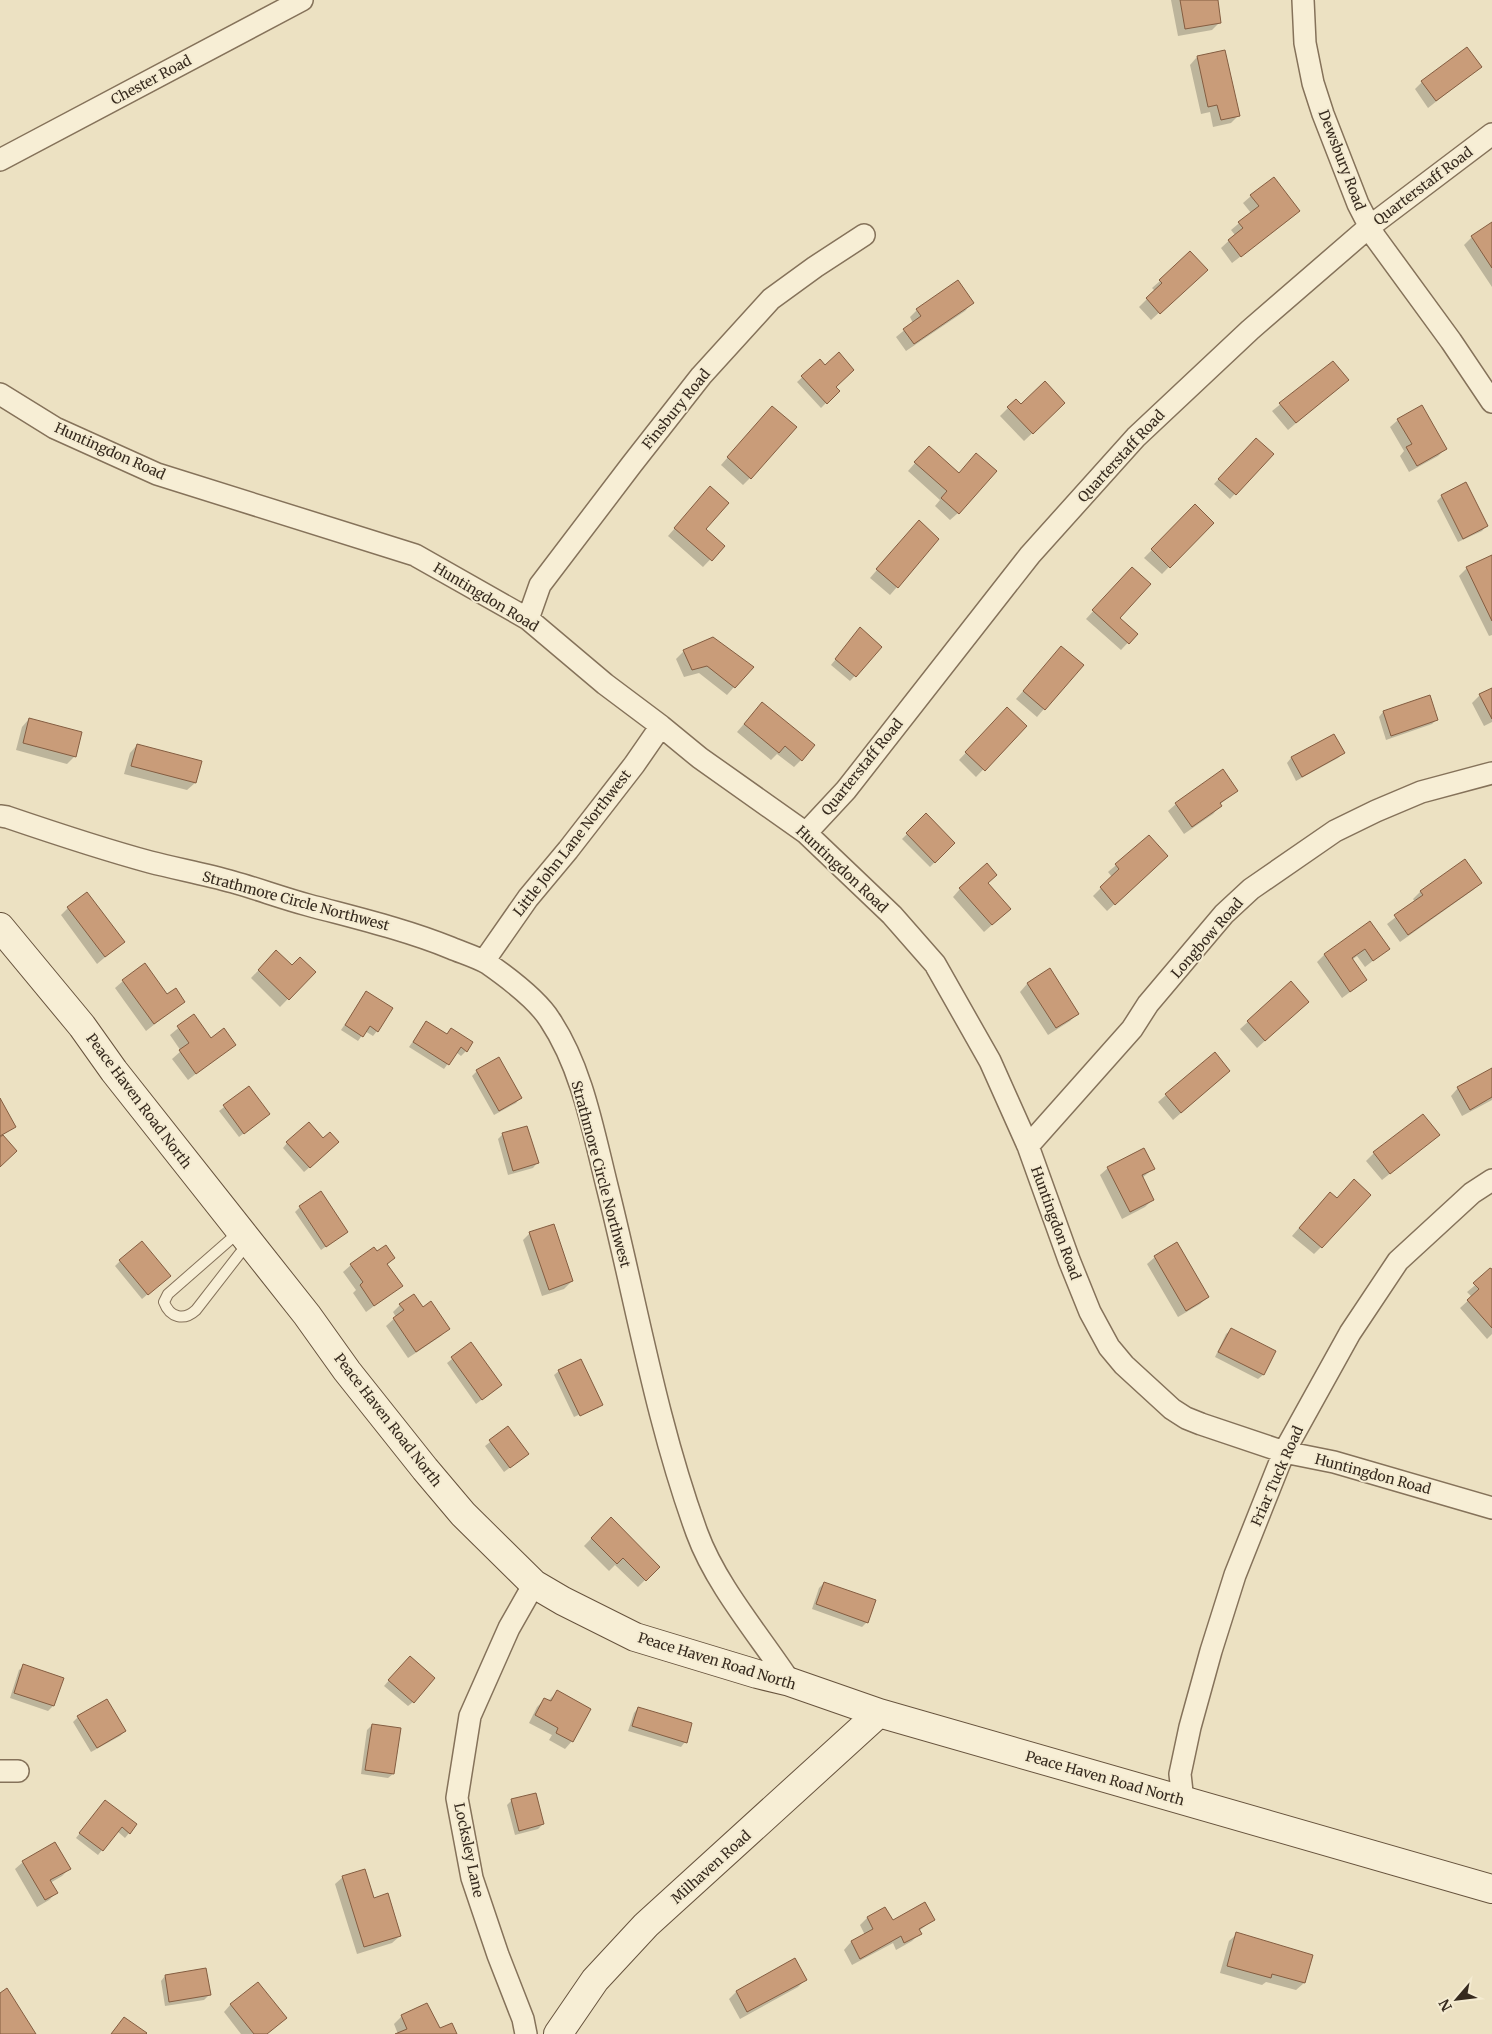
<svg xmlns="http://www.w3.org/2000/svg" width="1492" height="2034" font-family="Merriweather,serif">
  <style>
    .shadow { fill: #0003 }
    .building { fill: #c99c79; stroke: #845d41 }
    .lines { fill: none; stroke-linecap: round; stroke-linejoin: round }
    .lane-casing { stroke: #85725a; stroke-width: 12 }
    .street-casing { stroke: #85725a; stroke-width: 24 }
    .secondary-casing { stroke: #67533d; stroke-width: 30 }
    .lane { stroke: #f7eed5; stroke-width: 10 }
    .street { stroke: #f7eed5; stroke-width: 21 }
    .secondary { stroke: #f7eed5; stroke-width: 28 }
    .labels { text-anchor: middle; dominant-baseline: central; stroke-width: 4; stroke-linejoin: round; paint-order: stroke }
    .street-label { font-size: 14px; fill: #362a1e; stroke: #f4ebd1 }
  </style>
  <rect width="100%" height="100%" fill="#ece1c2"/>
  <path class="shadow" d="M1171 0H1217L1220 22 1212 30 1178 36Z
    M1197 57 1239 115 1231 123 1213 127 1210 112 1201 114 1190 65Z
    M1480 67 1428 108 1415 89 1422 82Z
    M1251 196 1291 218 1232 263 1221 248 1235 235 1231 230 1251 213 1243 203Z
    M1492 223V287L1464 245 1472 237Z
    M1198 277 1151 320 1139 307 1155 291 1152 288 1160 281Z
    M972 303 965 311 906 351 896 337 913 323 910 317 917 310Z
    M820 361 838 391 821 408 797 382Z
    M1333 362 1347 380 1288 430 1272 411Z
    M1016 400 1021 406 1064 403 1024 441 1000 416Z
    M765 415 750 478 743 485 721 465Z
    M1398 420 1445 449 1438 456 1409 472 1400 456 1404 451 1390 427Z
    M1256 440 1272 454 1230 499 1214 484Z
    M922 455 959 474 958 513 950 520 935 506 940 500 908 471Z
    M703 496 705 530 723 546 703 567 668 536Z
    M1442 496 1486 526 1482 531 1458 542 1437 501Z
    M1195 506 1212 523 1162 574 1144 558Z
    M919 521 897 587 890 595 870 578Z
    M1492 556V635L1489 636 1459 576 1467 568Z
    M1125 576 1119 618 1136 634 1121 650 1086 619Z
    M856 634 881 647 850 681 831 665Z
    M713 639 734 687 727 695 699 673 684 677 676 659 684 651Z
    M1054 656 1082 665 1037 717 1016 699Z
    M1492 689V722L1484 726 1472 703 1480 695Z
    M755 711 801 760 794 767 777 754 771 760 737 732Z
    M1383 712 1437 719 1432 724 1386 740 1379 717Z
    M1000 716 1025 726 976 777 959 760Z
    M29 719 75 756 67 764 16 750 22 727Z
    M1333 735 1343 753 1338 758 1296 781 1287 763 1291 758Z
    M137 745 200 762 195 783 187 790 124 774 130 753Z
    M1236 791 1219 805 1220 806 1213 814 1184 834 1168 811 1176 804Z
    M926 815 954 843 930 867 902 839Z
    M1149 837 1159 863 1107 911 1093 896 1112 877 1108 872Z
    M1465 861 1480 882 1473 890 1400 942 1387 924 1415 902 1413 899 1420 892Z
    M987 884 1002 916 984 932 953 897 960 889Z
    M68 908 123 942 97 964 61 915Z
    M1370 922 1389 948 1365 967 1357 956 1352 960 1366 980 1342 998 1317 962 1324 955Z
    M276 952 292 967 314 972 280 1007 251 978Z
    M1049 970 1078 1013 1070 1021 1048 1035 1020 992 1027 984Z
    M123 981 167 996 184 1001 146 1031 115 988Z
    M1291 983 1300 1009 1257 1048 1240 1029Z
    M367 992 377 1031 373 1036 365 1031 358 1041 341 1030Z
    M194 1015 211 1039 234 1044 188 1080 172 1059 181 1051 170 1035Z
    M426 1023 446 1035 451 1030 466 1051 461 1056 456 1052 444 1069 409 1047Z
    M1492 1070V1100L1462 1116 1451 1096 1458 1088Z
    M477 1071 520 1098 516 1103 494 1115 472 1076Z
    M1229 1071 1173 1120 1158 1102 1166 1095Z
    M249 1088 264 1118 239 1137 219 1111Z
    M527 1127 537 1163 533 1168 508 1175 498 1139 502 1135Z
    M1438 1135 1382 1180 1366 1161 1374 1153Z
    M323 1140 333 1147 304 1172 283 1148 287 1143Z
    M1108 1168 1153 1169 1142 1178 1153 1199 1145 1207 1122 1219 1100 1175Z
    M1322 1201 1321 1247 1314 1254 1292 1236Z
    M300 1207 346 1232 321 1250 295 1212Z
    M530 1233 572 1281 564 1289 542 1296 523 1240Z
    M376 1253 394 1258 387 1265 401 1286 366 1312 353 1293 356 1290 343 1272 351 1265Z
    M1155 1257 1208 1297 1200 1304 1178 1317 1147 1264Z
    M120 1261 164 1280 142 1299 115 1266Z
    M1492 1271V1334L1487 1339 1460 1308 1472 1297 1467 1292Z
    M400 1305 448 1328 441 1336 408 1358 386 1326 396 1317 393 1312Z
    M1231 1330 1274 1352 1263 1375 1258 1379 1215 1357 1226 1334Z
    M471 1344 501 1385 476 1404 447 1363Z
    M559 1371 601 1405 597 1409V1406L574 1417 554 1375Z
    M508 1428 523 1458 504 1472 485 1446Z
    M611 1518 658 1567 638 1587 615 1565 609 1571 584 1546Z
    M824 1583 867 1622 862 1627 812 1609 819 1588Z
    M405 1662 413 1702 408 1706 384 1686Z
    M24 1666 62 1678 53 1706 48 1711 10 1698 19 1670Z
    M557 1692 572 1741 565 1749 549 1740 552 1735 529 1723 537 1707 545 1699 548 1701Z
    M638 1708 685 1742 681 1747 628 1731 634 1713Z
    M78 1717 125 1731 120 1736 91 1752 73 1722Z
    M372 1725 393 1774 388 1778 361 1774 367 1730Z
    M512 1800 543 1824 538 1829 515 1835 507 1805Z
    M105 1801 129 1833 125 1838 117 1831 98 1855 76 1838Z
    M23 1862 69 1869 62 1876 50 1883 56 1893 49 1900 37 1907 15 1869Z
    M343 1877 373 1899 400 1936 392 1943 357 1954 335 1884Z
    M867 1918 892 1922 933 1920 919 1931 920 1933 912 1941 896 1950 893 1943 852 1965 844 1950 851 1942 865 1935 860 1925Z
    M1237 1934 1304 1983 1296 1990 1266 1982 1262 1985 1220 1973 1229 1941Z
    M795 1960 806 1979 798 1987 740 2019 729 1999 736 1992Z
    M165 1976 209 1995 204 2000 165 2006 161 1981Z
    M231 2004 285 2018 267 2034H241L224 2012Z
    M402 2016 439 2030 456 2034H398L394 2024Z"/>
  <path class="building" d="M1180 0H1218L1221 23 1185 29Z
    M1467 47 1482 67 1436 101 1421 81Z
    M1225 50 1240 116 1221 120 1217 105 1208 107 1197 56Z
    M1274 177 1300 211 1241 257 1228 240 1243 228 1238 222 1259 206 1250 195Z
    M1492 222V268L1471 236Z
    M1190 251 1208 270 1160 314 1146 298 1162 283 1159 280Z
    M958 280 974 303 914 344 903 329 921 316 916 309Z
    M839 352 854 370 836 387 840 391 827 404 801 376 820 359 825 365Z
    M1333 361 1349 380 1296 423 1279 403Z
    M1045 381 1065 403 1033 434 1007 407 1016 399 1021 404Z
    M1422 405 1447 449 1417 466 1406 447 1412 444 1397 419Z
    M772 406 797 427 751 479 727 457Z
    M1256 438 1274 454 1236 495 1218 479Z
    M929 446 959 473 976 453 997 471 959 514 941 498 947 491 914 462Z
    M1466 482 1488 526 1463 539 1441 495Z
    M710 486 729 503 706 529 725 546 712 561 674 528Z
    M1195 504 1214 523 1170 568 1151 549Z
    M919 520 939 539 898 588 876 569Z
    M1492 555V621L1466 567Z
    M1132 567 1151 584 1120 618 1138 634 1129 644 1092 610Z
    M860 627 882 647 856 677 835 659Z
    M713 637 754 667 735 688 707 666 692 670 683 650Z
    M1061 646 1084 665 1045 710 1023 691Z
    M1492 688V719L1479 694Z
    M1430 695 1438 720 1391 736 1383 711Z
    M762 702 815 745 802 761 785 746 779 753 744 724Z
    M1007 707 1027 726 985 771 965 752Z
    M29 718 82 732 76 757 23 743Z
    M1334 734 1345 753 1302 777 1291 757Z
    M137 744 202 761 196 783 131 766Z
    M1223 769 1238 791 1220 803 1222 806 1192 827 1175 803Z
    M926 813 955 843 935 863 906 833Z
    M1149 835 1168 856 1115 905 1100 887 1119 869 1115 864Z
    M1465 859 1482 883 1408 935 1394 915 1423 895 1420 891Z
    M987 863 997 875 988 883 1011 909 992 925 959 888Z
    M87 892 125 942 105 957 67 907Z
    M1370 921 1390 949 1373 961 1365 949 1352 958 1367 980 1350 992 1324 954Z
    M276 950 292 965 300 957 316 972 289 1000 258 970Z
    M145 963 167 994 176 988 185 1002 154 1024 122 980Z
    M1050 968 1079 1014 1056 1028 1027 983Z
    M1291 981 1309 1002 1265 1041 1247 1021Z
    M366 991 393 1008 378 1032 370 1026 363 1037 345 1025Z
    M194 1014 211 1038 224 1028 236 1045 196 1074 179 1050 189 1043 177 1026Z
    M426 1021 447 1034 451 1028 473 1042 467 1052 461 1047 449 1065 413 1042Z
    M1215 1052 1230 1071 1181 1113 1165 1094Z
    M499 1057 522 1098 499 1111 476 1070Z
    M1492 1068V1097L1470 1110 1457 1087Z
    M249 1086 270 1114 244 1134 223 1105Z
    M0 1098 16 1127 0 1136Z
    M1423 1114 1440 1135 1390 1174 1373 1152Z
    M309 1122 323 1138 330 1132 339 1142 310 1168 286 1142Z
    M527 1126 539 1163 513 1171 502 1133Z
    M3 1135 17 1151 0 1167V1137Z
    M1144 1148 1155 1169 1142 1175 1154 1200 1130 1212 1107 1167Z
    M1354 1179 1371 1195 1322 1248 1299 1228 1330 1192 1337 1198Z
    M321 1191 348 1232 326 1247 299 1206Z
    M554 1224 573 1281 549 1290 529 1232Z
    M142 1241 171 1276 148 1295 119 1260Z
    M1177 1242 1209 1297 1186 1311 1154 1256Z
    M386 1245 395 1258 387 1264 403 1286 374 1306 360 1285 363 1282 350 1264 374 1247 377 1251Z
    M1490 1268 1492 1269V1328L1467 1300 1479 1289 1473 1283Z
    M414 1294 423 1307 431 1301 450 1329 416 1352 393 1318 404 1310 399 1304Z
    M1231 1328 1276 1351 1264 1375 1218 1352Z
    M471 1342 502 1385 482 1400 451 1357Z
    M581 1359 603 1405 580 1416 558 1370Z
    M508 1426 529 1454 510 1468 489 1440Z
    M611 1517 660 1567 646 1581 623 1558 617 1564 591 1538Z
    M824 1582 876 1600 868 1623 816 1604Z
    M410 1656 435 1678 414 1703 388 1680Z
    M23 1664 64 1678 54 1706 14 1693Z
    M557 1690 591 1709 573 1742 556 1733 558 1728 535 1715 544 1698 551 1701Z
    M107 1699 126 1731 97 1748 77 1716Z
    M638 1707 692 1723 687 1743 632 1726Z
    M372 1724 401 1728 394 1774 365 1770Z
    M536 1793 544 1824 519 1831 511 1799Z
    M105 1800 137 1824 130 1834 122 1827 103 1851 79 1833Z
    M55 1842 71 1869 50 1880 58 1893 45 1900 22 1861Z
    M365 1869 374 1898 388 1893 401 1936 364 1947 342 1876Z
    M925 1902 935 1920 919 1929 922 1934 904 1943 901 1936 860 1959 851 1941 873 1929 867 1917 885 1907 893 1920Z
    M1236 1932 1313 1955 1305 1983 1272 1974 1271 1978 1227 1966Z
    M795 1958 807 1980 747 2012 736 1991Z
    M206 1968 211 1995 169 2002 165 1975Z
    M258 1982 287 2018 267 2034H254L230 2004Z
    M7 1988 36 2034H0V1993Z
    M427 2003 440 2028 452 2023 457 2034H395L407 2029 401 2015Z
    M124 2017 147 2033 146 2034H111Z"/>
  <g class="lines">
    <g class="lane-casing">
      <path id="lane" d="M240 1231 168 1294 164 1302C170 1318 184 1321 196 1310L248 1243"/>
    </g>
    <g class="street-casing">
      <path id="street" d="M1303 0 1305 43 1313 83 1323 114 1358 204 1375 237 1451 341 1492 402
        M0 160 302 0
        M0 394 55 428 157 474 415 555 528 619 605 684 661 726 700 758 806 833 892 915 935 964 990 1061 1028 1146 1069 1260 1090 1312 1109 1347 1124 1365 1172 1409 1186 1418 1201 1424 1284 1452 1334 1462 1492 1508
        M528 619 540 585 632 464 701 376 771 299 815 267 864 235
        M0 816 7 817C54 833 102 849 150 862 177 869 205 874 233 882 258 889 282 898 308 905 356 918 404 929 451 948 463 953 476 957 487 963 507 977 537 999 550 1020 582 1068 593 1130 607 1186 636 1301 656 1421 697 1533 716 1585 759 1635 790 1682
        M806 833 846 790 1030 555 1136 437 1250 330 1369 227 1492 134
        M484 961 528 898 568 850 634 765 661 726
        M1028 1146 1132 1029 1148 1004 1224 914 1251 889 1335 831 1376 811 1421 792 1492 773
        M0 1771H18
        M1183 1801 1180 1774 1190 1727 1211 1651 1235 1575 1284 1452 1350 1333 1398 1261 1472 1193 1492 1180
        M526 2034 523 2019 498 1955 472 1878 457 1798 470 1716 509 1628 534 1584"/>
    </g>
    <g class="secondary-casing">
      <path id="secondary" d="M0 927 82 1026 114 1071 307 1315 347 1371 425 1469 463 1514 534 1584 563 1601 635 1637 757 1674 790 1682 879 1713 1492 1889
        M558 2034 595 1980 646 1925 879 1713"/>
    </g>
    <use href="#lane" class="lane"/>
    <use href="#street" class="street"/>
    <use href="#secondary" class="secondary"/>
  </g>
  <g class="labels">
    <g class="street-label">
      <text transform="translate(151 80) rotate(-28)">Chester Road</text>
      <text transform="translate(1342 160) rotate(69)">Dewsbury Road</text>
      <text transform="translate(1423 186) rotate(-37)">Quarterstaff Road</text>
      <text transform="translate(676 409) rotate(-51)">Finsbury Road</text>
      <text transform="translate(110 451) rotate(24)">Huntingdon Road</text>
      <text transform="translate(1121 456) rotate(-47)">Quarterstaff Road</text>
      <text transform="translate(486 597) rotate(31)">Huntingdon Road</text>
      <text transform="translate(862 767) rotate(-51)">Quarterstaff Road</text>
      <text transform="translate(572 843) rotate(-52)">Little John Lane Northwest</text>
      <text transform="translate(842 869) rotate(43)">Huntingdon Road</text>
      <text transform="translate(296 901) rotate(15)">Strathmore Circle Northwest</text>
      <text transform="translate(1207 938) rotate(-49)">Longbow Road</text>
      <text transform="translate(139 1101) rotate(53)">Peace Haven Road North</text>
      <text transform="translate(601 1174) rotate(75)">Strathmore Circle Northwest</text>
      <text transform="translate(1056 1223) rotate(70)">Huntingdon Road</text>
      <text transform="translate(388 1420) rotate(52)">Peace Haven Road North</text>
      <text transform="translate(1373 1474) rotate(15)">Huntingdon Road</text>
      <text transform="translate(1277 1476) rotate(-66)">Friar Tuck Road</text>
      <text transform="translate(717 1661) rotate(17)">Peace Haven Road North</text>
      <text transform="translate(1105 1778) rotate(16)">Peace Haven Road North</text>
      <text transform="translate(469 1850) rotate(78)">Locksley Lane</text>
      <text transform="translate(711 1867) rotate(-42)">Milhaven Road</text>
    </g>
  </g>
  <g transform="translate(1457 1999) rotate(242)" stroke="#f4ebd1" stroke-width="4" paint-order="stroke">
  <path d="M0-4L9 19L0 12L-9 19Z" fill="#362a1e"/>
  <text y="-8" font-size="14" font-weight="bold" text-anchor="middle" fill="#362a1e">N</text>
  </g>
</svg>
